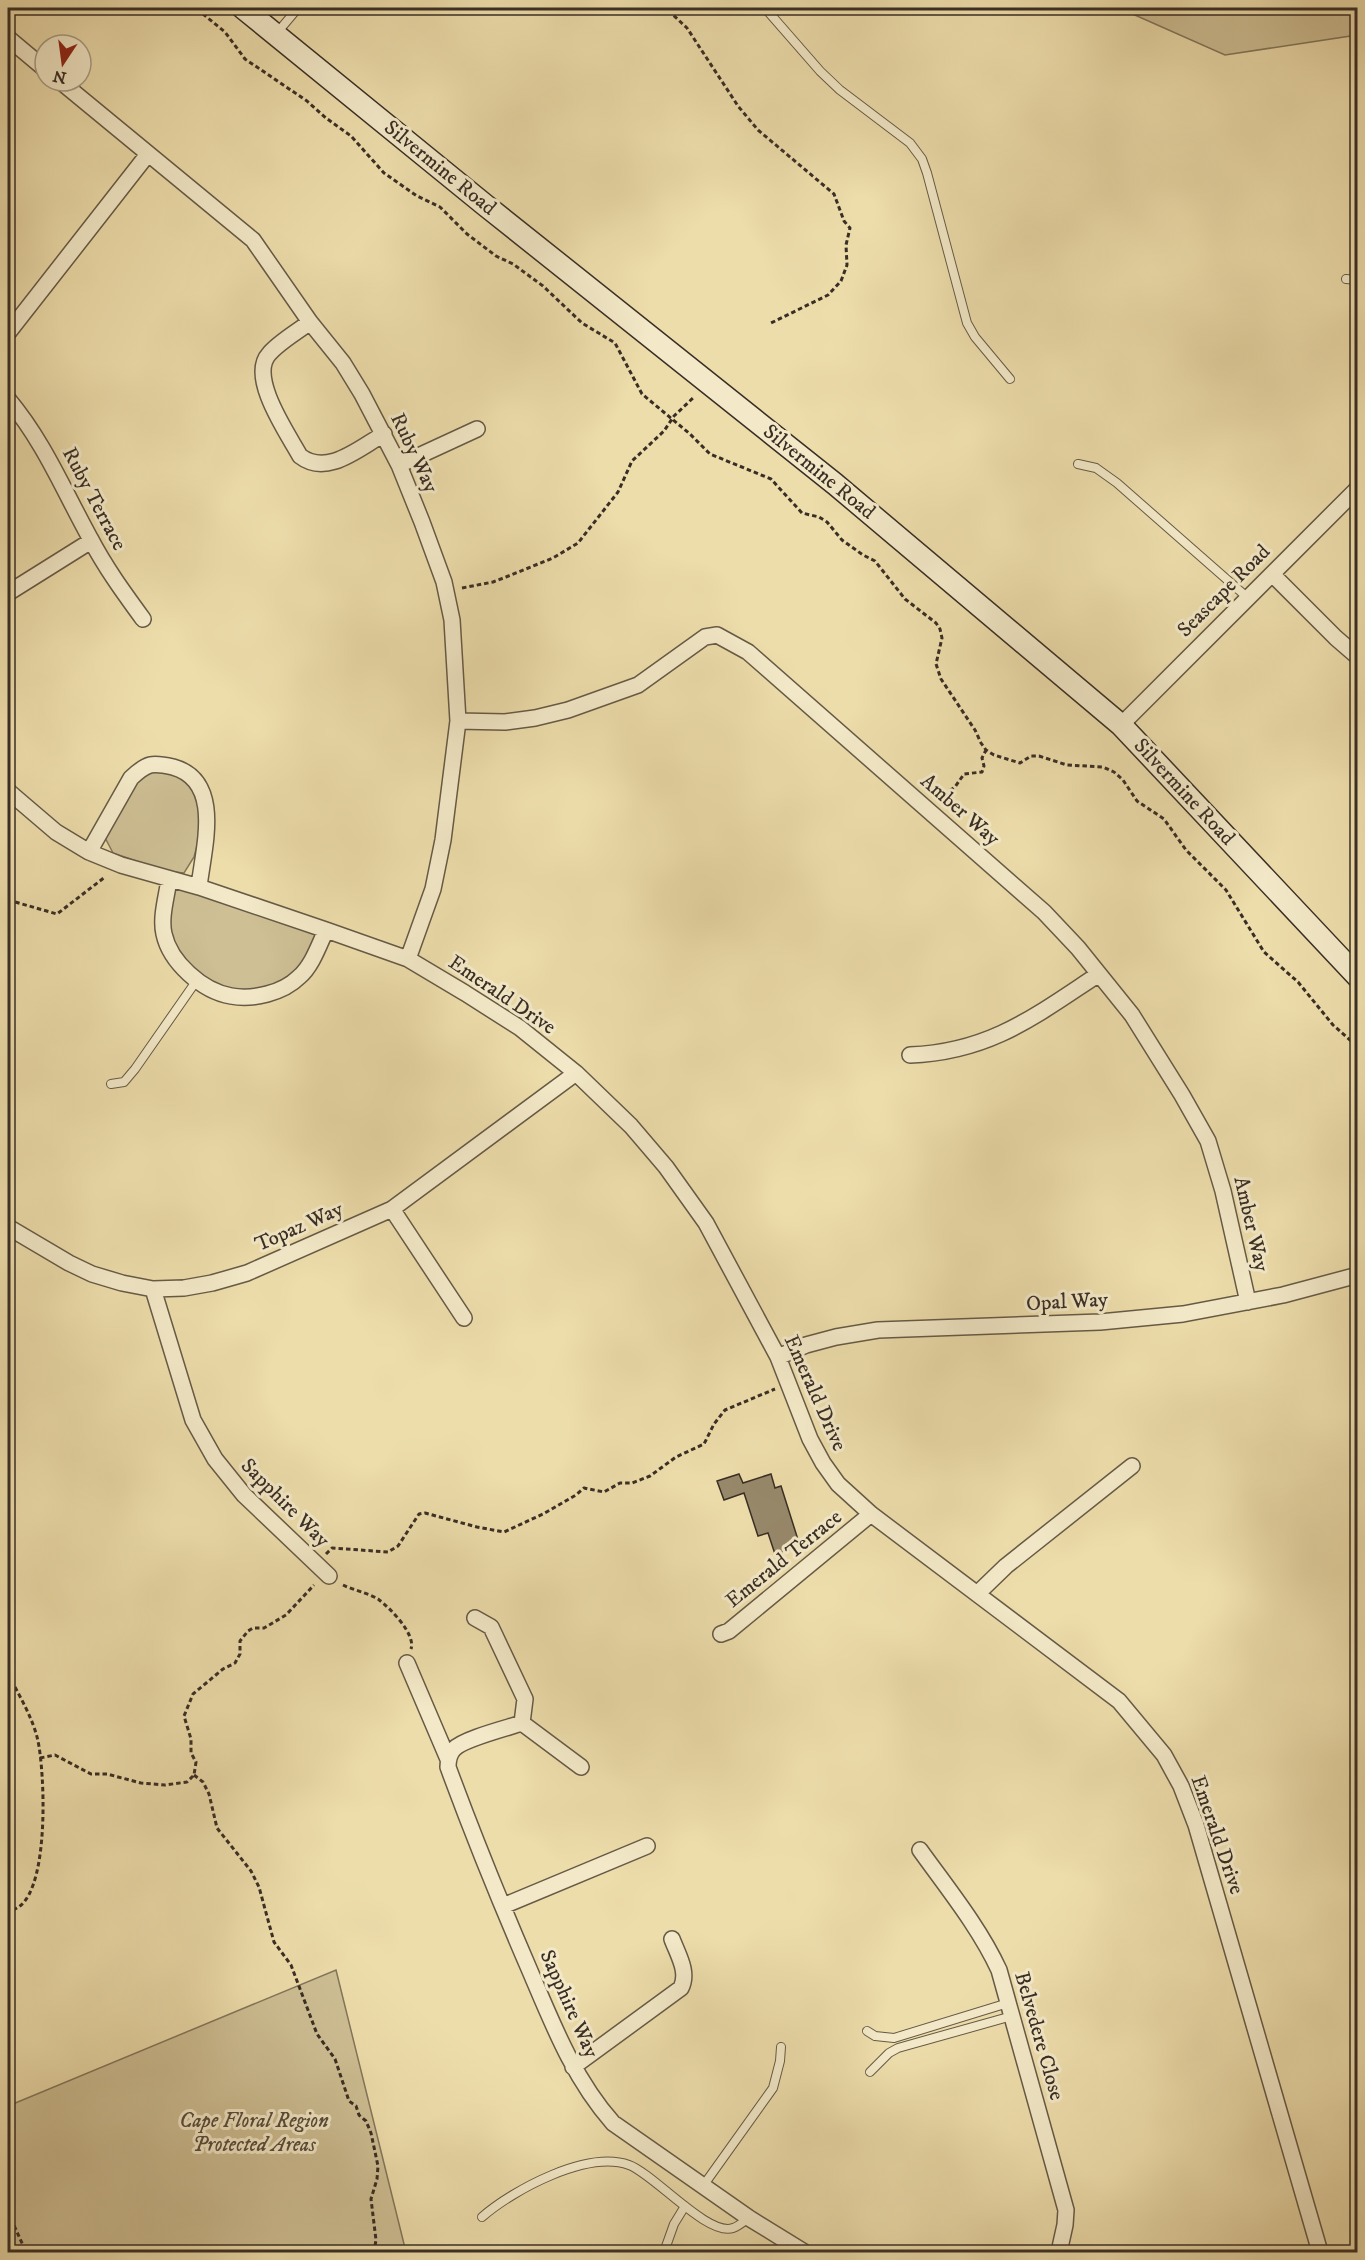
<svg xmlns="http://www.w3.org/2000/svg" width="1365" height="2260" font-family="'IM FELL DW Pica',serif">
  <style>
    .green { fill: #cebf94; stroke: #84765c; stroke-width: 1.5 }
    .building { fill: #97896b; stroke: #392e25; stroke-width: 1.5 }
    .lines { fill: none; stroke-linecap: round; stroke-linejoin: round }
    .lane-casing { stroke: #665a46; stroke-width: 10 }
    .street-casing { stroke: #665a46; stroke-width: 18 }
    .secondary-casing { stroke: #392e25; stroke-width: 24 }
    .path { stroke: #392e25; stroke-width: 3; stroke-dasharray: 4.5 3; stroke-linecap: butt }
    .lane { stroke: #f3e9c8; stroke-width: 8 }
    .street { stroke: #f3e9c8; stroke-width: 15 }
    .secondary { stroke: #f3e9c8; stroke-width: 21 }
    .labels { text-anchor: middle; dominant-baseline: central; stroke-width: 6; stroke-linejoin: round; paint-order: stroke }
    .street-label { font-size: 21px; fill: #392e25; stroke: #f3e9c8 }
    .park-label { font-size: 21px; font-style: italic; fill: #574b3b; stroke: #f3e9c8 }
  </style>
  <rect width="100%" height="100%" fill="#edddab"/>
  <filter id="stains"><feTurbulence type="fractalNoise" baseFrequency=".00333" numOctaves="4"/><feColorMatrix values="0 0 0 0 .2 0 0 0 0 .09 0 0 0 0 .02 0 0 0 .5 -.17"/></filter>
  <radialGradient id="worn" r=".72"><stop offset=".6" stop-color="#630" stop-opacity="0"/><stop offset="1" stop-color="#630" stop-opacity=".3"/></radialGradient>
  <path class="green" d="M1119 8H1357V35L1225 55Z
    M152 765 183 771 207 808 194 857 184 873 165 871 113 853 101 830 129 783Z
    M175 881 323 932 297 979C279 983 237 997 220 988 198 976 182 955 167 936Z
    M336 1970 406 2252H8V2106Z"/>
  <path class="building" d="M739 1474 743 1483 771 1474 775 1488 781 1486 800 1546 775 1554 768 1533 758 1536 744 1493 724 1500 717 1481Z"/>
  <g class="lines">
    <g class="lane-casing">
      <path id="lane" d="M765 8 820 71 840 90 910 143 922 159 927 173 967 323 975 337 1010 379
        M276 34 298 8
        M1346 279 1358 280
        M1078 464 1096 468 1117 483 1248 598
        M111 1084 124 1082 135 1069 197 980
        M867 2031 875 2036 894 2038 1008 2003
        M870 2072 889 2053 898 2048 1012 2016
        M703 2186 773 2088 780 2061 781 2047
        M482 2217C513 2190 587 2150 629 2165 654 2174 708 2237 733 2228 739 2226 744 2221 749 2218
        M664 2252 674 2224 685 2206"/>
    </g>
    <g class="street-casing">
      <path id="street" d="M8 38 45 69
        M60 81 253 240 310 322 343 363 362 394 399 465 422 522 444 582 452 620 458 721 443 840 433 889 408 959
        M310 322C297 332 279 342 269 354 248 377 288 434 300 456 327 477 359 448 384 434
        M8 333 148 154
        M8 399C44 442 63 489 90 538 105 567 124 593 143 619
        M399 465 477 429
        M1272 574 1336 638 1358 657
        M8 593 91 541
        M458 721 505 722 535 718 568 710 638 685 705 637 717 635 748 652 1044 912 1078 948 1132 1015 1182 1095 1208 1141 1223 1191 1248 1302
        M1121 725 1358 488
        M8 791 56 832 89 852 121 865 199 887 326 930 408 959 465 993 520 1028 576 1073 631 1126 666 1167 706 1223 778 1357 810 1439 823 1463 838 1484 871 1514 1119 1701 1164 1755 1181 1786 1196 1825 1320 2252
        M89 852 131 778C147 763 152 762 173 767 224 781 203 849 199 887
        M169 879C167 896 160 917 164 934 170 962 202 991 231 996 253 1000 283 993 299 977 312 966 319 945 326 930
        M910 1055C990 1052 1035 1016 1099 974
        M392 1209 464 1318
        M8 1227 69 1263 92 1274 122 1283 153 1289 184 1288 212 1283 247 1273 392 1209 576 1073
        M153 1289 193 1420 215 1459 244 1495 329 1576
        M778 1357 806 1345 836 1337 878 1330 1100 1322 1183 1314 1283 1295 1358 1275
        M977 1594 1006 1566 1132 1466
        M475 1618 491 1627 525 1699 522 1723 581 1767
        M721 1634 729 1631 871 1514
        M407 1663 448 1759
        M522 1723C507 1728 463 1739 454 1749 450 1753 448 1761 448 1767 473 1835 501 1904 530 1971 553 2025 574 2079 613 2123L749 2218 804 2252
        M920 1850C948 1889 979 1927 999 1970L1066 2210 1065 2225 1059 2252
        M503 1906 647 1846
        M573 2067 681 1988C689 1972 678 1955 672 1939"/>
    </g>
    <g class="secondary-casing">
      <path id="secondary" d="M243 8 485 205 835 484 1121 725 1358 977"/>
    </g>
    <path class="path" d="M181 8 203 14 225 32 245 59 307 101 326 118 351 136 384 173 417 196 440 207 467 234 496 256 513 264 543 286 582 323 615 343 642 394 690 434 710 454 771 479 802 513 819 517 827 522 842 540 863 555 875 561 905 599 936 623 940 629 942 638 936 664 941 679 975 730 981 743 986 750 994 755 1020 763 1031 756H1039L1067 765 1103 767 1114 772 1123 780 1137 801 1164 819 1186 850 1226 890 1264 952 1298 982 1333 1025 1351 1041 1358 1045
      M653 8 671 13 687 28 738 106 758 130 834 194 844 221 850 228 846 245 847 265 841 281 828 295 769 324
      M462 588 493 582 506 577 553 558 578 543 618 492 632 461 664 431 674 416 694 397
      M944 801 942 796 955 787 964 774 982 772 984 766 982 758 986 750
      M8 900 57 914 105 877
      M326 1554 332 1548 388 1552 398 1546 419 1514 425 1513 477 1527 504 1532 543 1514 576 1495 584 1488 604 1492 620 1483H632L650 1476 676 1457 704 1444 714 1424 725 1410 775 1389
      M343 1585C353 1590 368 1593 378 1599 390 1608 416 1634 411 1649
      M8 1674C19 1695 33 1718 38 1741 45 1775 49 1883 20 1906 17 1909 11 1910 8 1911
      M40 1758 55 1755 91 1774H107L141 1783 165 1785 187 1782 194 1775 196 1762 191 1753V1739L184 1716 193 1694 223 1669 235 1663 240 1654V1641L248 1631 253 1628H264L286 1615 314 1585
      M194 1775 203 1782 209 1794 217 1828 251 1871 259 1887 274 1942 291 1965 317 2034 335 2059 349 2101 356 2106 359 2115 366 2121 371 2133 378 2166 377 2179 371 2199 376 2240 374 2252
      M8 2212 26 2252"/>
    <use href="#lane" class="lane"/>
    <use href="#street" class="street"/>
    <use href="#secondary" class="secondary"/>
  </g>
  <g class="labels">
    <g class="street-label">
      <text transform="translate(440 168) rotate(39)">Silvermine Road</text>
      <text transform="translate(414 453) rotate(65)">Ruby Way</text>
      <text transform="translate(819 472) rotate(39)">Silvermine Road</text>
      <text transform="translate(94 499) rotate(62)">Ruby Terrace</text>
      <text transform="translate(1224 591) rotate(-45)">Seascape Road</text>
      <text transform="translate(1184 792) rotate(47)">Silvermine Road</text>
      <text transform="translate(960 810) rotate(41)">Amber Way</text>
      <text transform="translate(502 995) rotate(34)">Emerald Drive</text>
      <text transform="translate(1251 1224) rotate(77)">Amber Way</text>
      <text transform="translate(299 1227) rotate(-24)">Topaz Way</text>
      <text transform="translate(1067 1302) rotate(-3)">Opal Way</text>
      <text transform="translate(815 1393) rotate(66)">Emerald Drive</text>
      <text transform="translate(285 1503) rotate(45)">Sapphire Way</text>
      <text transform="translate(784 1559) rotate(-39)">Emerald Terrace</text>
      <text transform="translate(1217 1835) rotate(71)">Emerald Drive</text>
      <text transform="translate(569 2004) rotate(66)">Sapphire Way</text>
      <text transform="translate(1039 2036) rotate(74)">Belvedere Close</text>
    </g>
    <g class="park-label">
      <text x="254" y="2121">Cape Floral Region<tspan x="254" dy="24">Protected Areas</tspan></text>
    </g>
  </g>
  <rect width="1365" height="2260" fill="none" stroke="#edddab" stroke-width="30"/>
  <rect x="9" y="9" width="1347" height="2242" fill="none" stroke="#392e25" stroke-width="3"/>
  <rect x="15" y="15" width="1335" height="2230" fill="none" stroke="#392e25" stroke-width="1.5"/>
  <g transform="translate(63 63) rotate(193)"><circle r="28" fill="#f3e9c8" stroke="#a99e87" stroke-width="1.5"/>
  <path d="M0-4.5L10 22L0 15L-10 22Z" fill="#8f2418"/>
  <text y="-9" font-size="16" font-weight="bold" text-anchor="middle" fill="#392e25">N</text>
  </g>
  <rect width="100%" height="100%" filter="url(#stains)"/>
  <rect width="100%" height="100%" fill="url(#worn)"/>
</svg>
